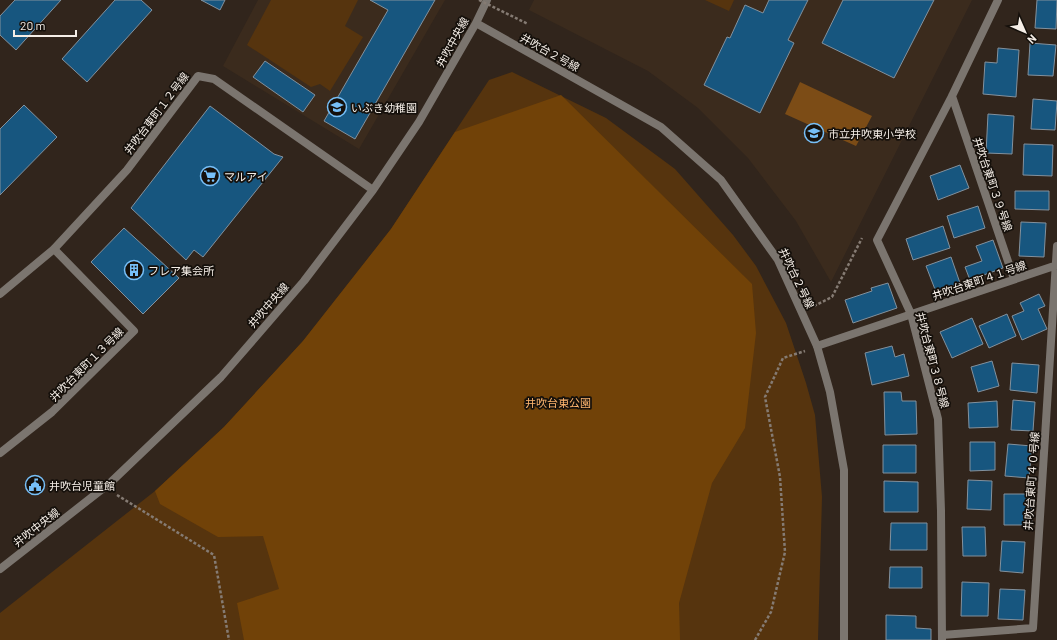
<svg xmlns="http://www.w3.org/2000/svg" width="1057" height="640" font-family="Barlow,'Noto Sans JP',sans-serif">
  <style>
    .built { fill: #3b2b1d }
    .green { fill: #56340e }
    .forest { fill: #714208 }
    .water { fill: #7c4c16 }
    .building { fill: #17567f; stroke: #83919d }
    .lines { fill: none; stroke-linecap: round; stroke-linejoin: round }
    .path { stroke: #857b73; stroke-width: 2.5; stroke-dasharray: 3 2; stroke-linecap: butt }
    .minor { stroke: #7b756f; stroke-width: 8 }
    .tertiary { stroke: #7b756f; stroke-width: 8 }
    .path-bridge { stroke: #857b73; stroke-width: 2.5; stroke-dasharray: 3 2; stroke-linecap: butt }
    .labels { text-anchor: middle; dominant-baseline: central; stroke-width: 3.5; stroke-linejoin: round; paint-order: stroke }
    .street-label { font-size: 11px; fill: #f5eee7; stroke: #15100b }
    .poi-label { font-size: 11px; fill: #f5eee7; stroke: #15100b; text-anchor: start }
    .park-label { font-size: 11px; fill: #feb56e; stroke: #15100b }
  </style>
  <rect width="100%" height="100%" fill="#31251c"/>
  <path class="built" d="M258 0H445L359 149 223 66Z
    M534 0H972L831 282 796 221 748 158 698 108 648 71 529 10Z"/>
  <path class="green" d="M271 0H358L345 26 363 37 330 91 320 84 311 87 247 45Z
    M705 0H734L729 11Z
    M512 72 606 118 675 169 733 235 756 266 786 323 806 383 815 415 822 497 818 640H0V613L155 491 224 427 303 341 391 229 489 80Z"/>
  <path class="forest" d="M561 95 752 284 756 333 745 428 712 483 679 603 680 640H244L237 603 279 589 263 536 218 537 160 504 155 491 224 427 303 341 391 229 455 132Z"/>
  <path class="water" d="M800 82 872 116 856 146 785 114Z"/>
  <path class="building" d="M15 0H61L16 50 0 35V16Z
    M115 0H141L152 10 87 82 62 59Z
    M201 0H225L220 10Z
    M370 0H435L355 139 324 121 388 10Z
    M769 0H808L788 40 794 43 760 113 704 85 727 37 730 38 745 5 763 13Z
    M843 0H934L894 78 822 43Z
    M1037 0H1057L1056 29 1035 28Z
    M1030 43 1056 45 1053 76 1028 75Z
    M998 48 1019 50 1016 97 983 94 985 62 997 63Z
    M265 61 315 95 303 112 253 77Z
    M1033 99 1057 101 1055 130 1031 129Z
    M24 105 57 137 0 195V129Z
    M210 106 274 154 283 157 203 257 194 250 186 260 131 208Z
    M988 114 1014 116 1012 154 986 153Z
    M1024 144 1053 145 1052 176 1023 175Z
    M960 165 969 188 938 200 930 176Z
    M1015 191H1049V210L1015 209Z
    M978 206 985 228 954 238 947 216Z
    M1021 222 1046 223 1044 257 1019 256Z
    M943 226 950 248 913 260 906 239Z
    M124 228 179 278 143 314 91 262Z
    M993 240 1003 268 970 280 965 267 982 261 976 246Z
    M951 257 960 283 936 292 926 266Z
    M888 283 897 308 853 323 845 300 872 291 871 288Z
    M1039 294 1045 306 1038 309 1047 329 1022 340 1012 316 1024 311 1020 303Z
    M1007 314 1016 336 989 348 979 326Z
    M972 318 983 344 952 358 940 332Z
    M892 346 895 357 904 354 909 376 872 385 865 353Z
    M992 361 999 386 978 392 971 367Z
    M1012 363 1039 365 1037 393 1010 390Z
    M884 392H901L902 401H916L917 434 885 435Z
    M1013 400 1035 402 1033 431 1011 430Z
    M997 401 998 427 969 428 968 403Z
    M970 442H995V470L970 471Z
    M1008 444 1032 446 1029 478 1005 476Z
    M883 445H916V473H883Z
    M968 480 992 481 991 510 967 509Z
    M884 481 918 482V512H884Z
    M1004 494H1031L1032 525H1004Z
    M891 523H927V550H890Z
    M962 527H985L986 556H963Z
    M1002 541 1025 542 1023 573 1000 571Z
    M890 567H922V588H889Z
    M962 582 989 583 988 616H961Z
    M1000 589 1025 590 1023 620 998 619Z
    M886 615 916 616V628L931 629V640H886Z"/>
  <g class="lines">
    <path class="path" d="M814 306 832 297 862 238
      M117 495 214 555 229 640
      M755 640 771 612 785 552 780 477 765 397 783 358 805 351"/>
    <path class="minor" d="M952 96 1014 279
      M817 346 1057 265
      M0 453 52 412 134 331 54 249
      M942 635 1033 628 1057 246
      M942 640 941 511 938 419 911 314 877 240 952 96 998 0"/>
    <path class="tertiary" d="M476 23 661 127 721 180 778 260 817 346 830 392 844 470V640
      M0 294 54 249 127 170 198 76 214 79 373 190
      M0 569 110 483 221 377 304 281 373 190 419 122 476 23 487 0"/>
    <path class="path-bridge" d="M479 0 528 24"/>
  </g>
  <defs>
    <g id="school-ring" transform="scale(1)"><circle r="9.5" fill="#15100b" stroke="#77bff7" stroke-width="1.5"/><path d="M0-5L7-2L0 1L-7-2ZM-4 1L0 2.5L4 1V4Q0 6-4 4Z" fill="#77bff7"/></g>
    <g id="supermarket-ring" transform="scale(1)"><circle r="9.5" fill="#15100b" stroke="#77bff7" stroke-width="1.5"/><path d="M-6-5.5h2.5l.6 2H6L4.5 2H-2.5L-4.4-4H-6ZM-1.5 3.2a1.3 1.3 0 1 0 .1 0ZM3 3.2a1.3 1.3 0 1 0 .1 0Z" fill="#77bff7"/></g>
    <g id="building-ring" transform="scale(1)"><circle r="9.5" fill="#15100b" stroke="#77bff7" stroke-width="1.5"/><path d="M-4-6H4V6H1V3H-1V6H-4ZM-2.5-4.3h1.7v1.8h-1.7ZM.8-4.3h1.7v1.8H.8ZM-2.5-1h1.7V.8h-1.7ZM.8-1h1.7V.8H.8Z" fill="#77bff7"/></g>
    <g id="civic-ring" transform="scale(1)"><circle r="9.5" fill="#15100b" stroke="#77bff7" stroke-width="1.5"/><path d="M-.6-6.5H3V-4.5H.6V-3L4-1V1h2V6H-6V1h2V-1L-.6-3ZM-1.2 2.5V6h2.4V2.5Z" fill="#77bff7"/></g>
  </defs>
  <g fill-rule="evenodd">
    <use href="#school-ring" x="337" y="107"/>
    <use href="#school-ring" x="814" y="133"/>
    <use href="#supermarket-ring" x="210" y="176"/>
    <use href="#building-ring" x="134" y="270"/>
    <use href="#civic-ring" x="35" y="485"/>
  </g>
  <g class="labels">
    <g class="street-label">
      <text transform="translate(452 42) rotate(-61)">井吹中央線</text>
      <text transform="translate(550 52) rotate(29)">井吹台２号線</text>
      <text transform="translate(156 113) rotate(-53)">井吹台東町１２号線</text>
      <text transform="translate(993 184) rotate(71)">井吹台東町３９号線</text>
      <text transform="translate(797 278) rotate(64)">井吹台２号線</text>
      <text transform="translate(979 280) rotate(-19)">井吹台東町４１号線</text>
      <text transform="translate(268 305) rotate(-49)">井吹中央線</text>
      <text transform="translate(933 360) rotate(75)">井吹台東町３８号線</text>
      <text transform="translate(86 364) rotate(-45)">井吹台東町１３号線</text>
      <text transform="translate(1031 481) rotate(-86)">井吹台東町４０号線</text>
      <text transform="translate(36 527) rotate(-38)">井吹中央線</text>
    </g>
    <g class="poi-label">
      <text x="351" y="107">いぶき幼稚園</text>
      <text x="828" y="133">市立井吹東小学校</text>
      <text x="224" y="176">マルアイ</text>
      <text x="148" y="270">フレア集会所</text>
      <text x="49" y="485">井吹台児童館</text>
    </g>
    <g class="park-label">
      <text x="558" y="402">井吹台東公園</text>
    </g>
  </g>
  <g transform="translate(1025 32) rotate(135)" stroke="#15100b" stroke-width="3" paint-order="stroke">
  <path d="M0-3L7 15L0 10L-7 15Z" fill="#f5eee7"/>
  <text y="-6" font-size="11" font-weight="bold" text-anchor="middle" fill="#f5eee7">N</text>
  </g>
  <path d="M14 30v6h62v-6" fill="none" stroke="#f5eee7" stroke-width="2"/>
  <text x="20" y="30" font-size="12" fill="#f5eee7" stroke="#15100b" stroke-width="3" paint-order="stroke">20 m</text>
</svg>
